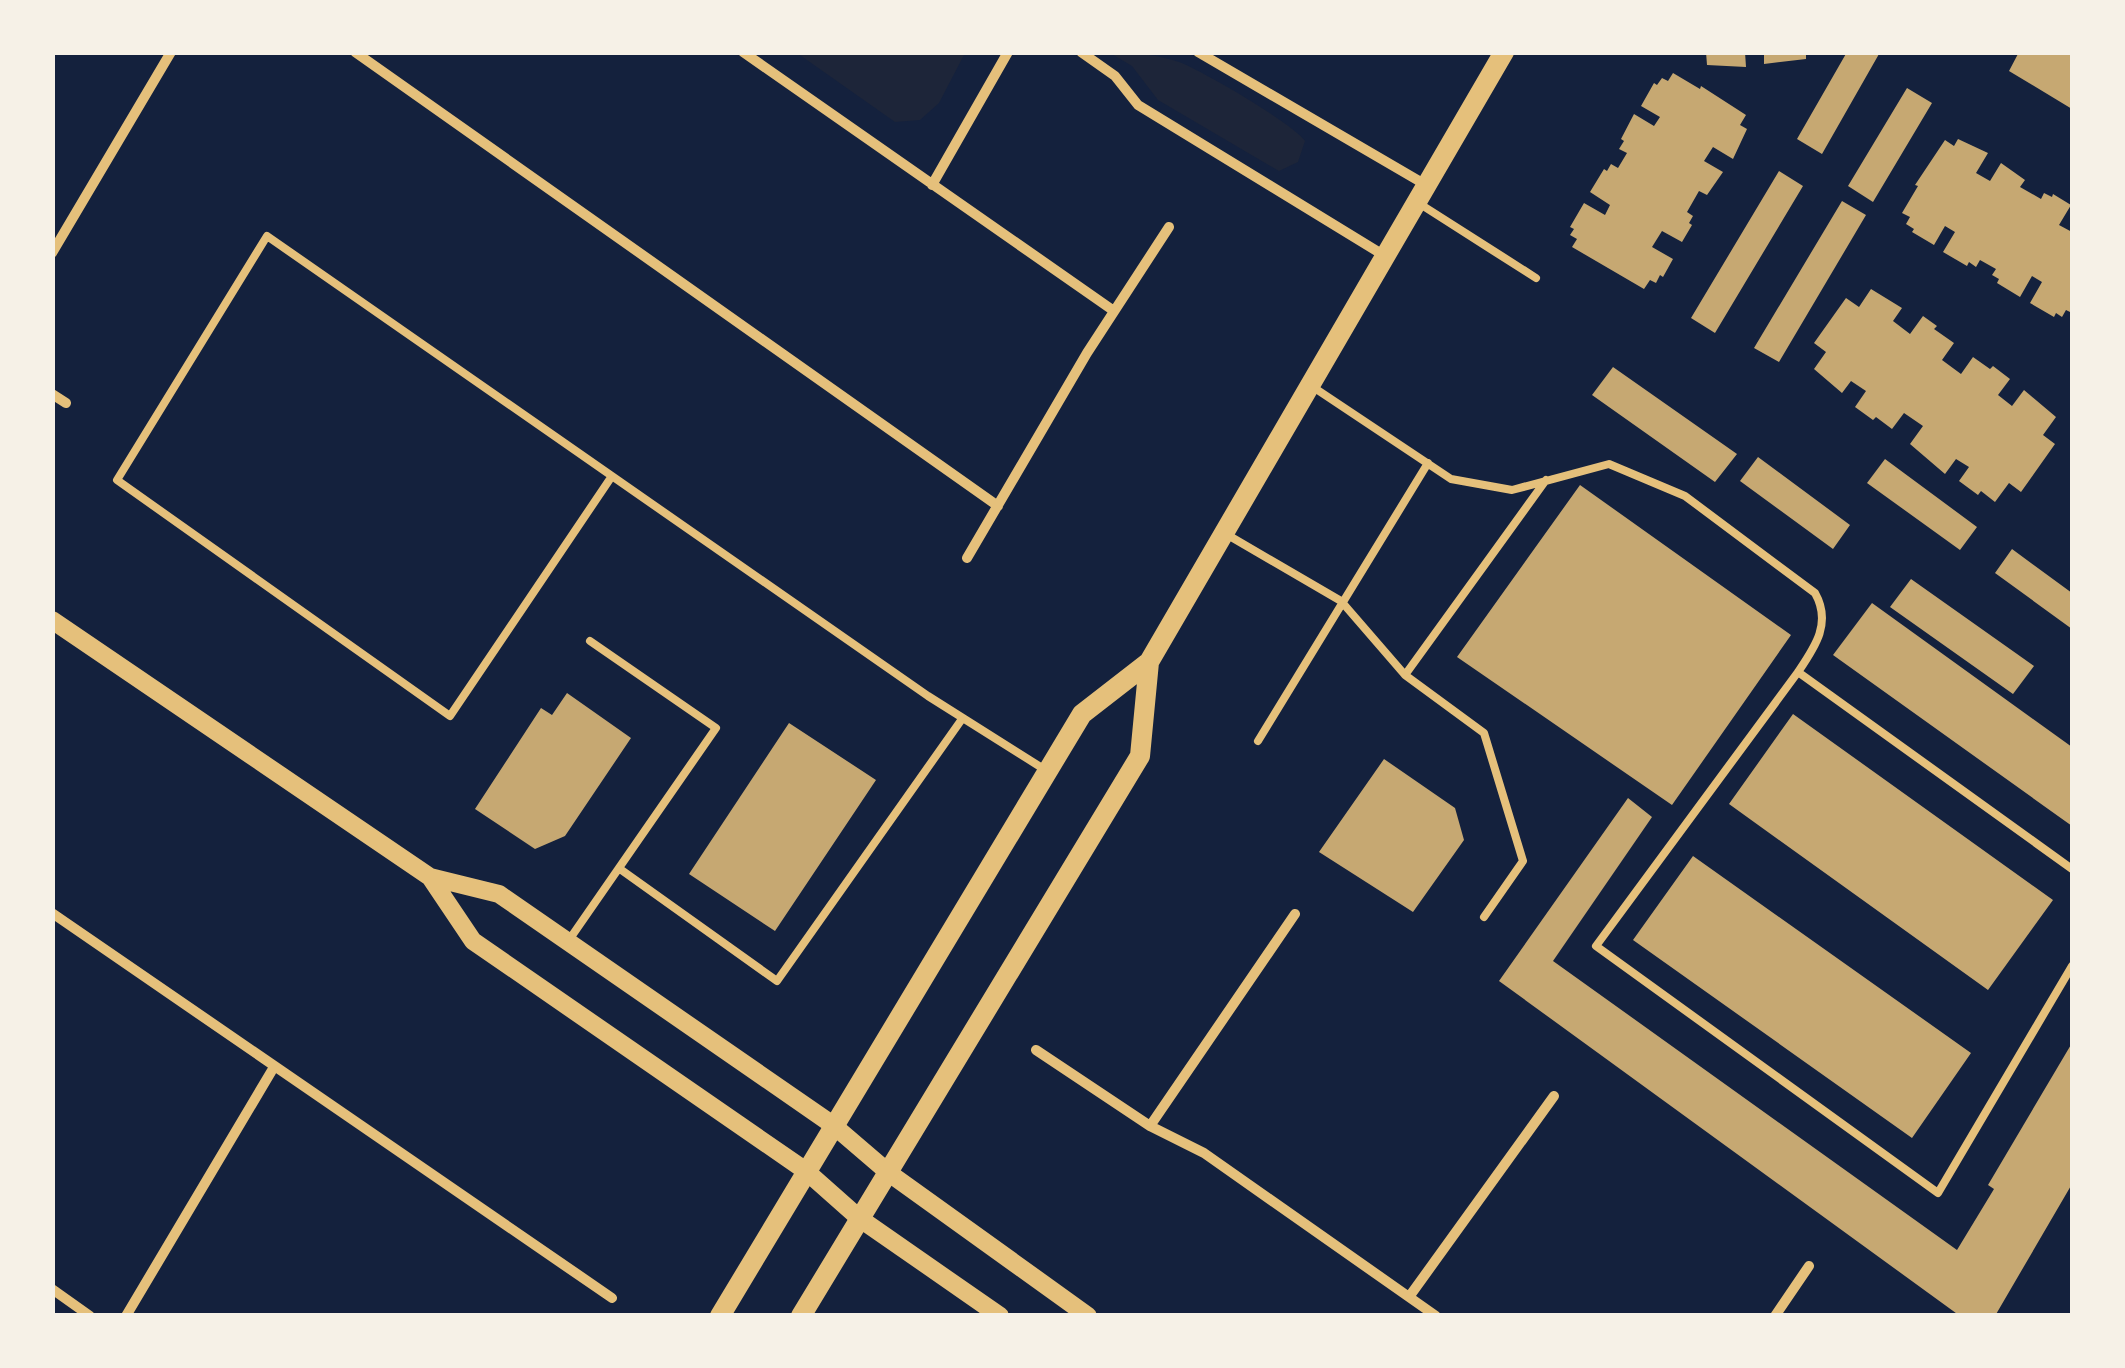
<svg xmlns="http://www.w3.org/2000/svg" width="2125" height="1368" font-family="Jost,sans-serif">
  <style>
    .green { fill: #1d2539 }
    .building { fill: #c6a872 }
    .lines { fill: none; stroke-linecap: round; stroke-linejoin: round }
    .service { stroke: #e5c07b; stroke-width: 8 }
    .minor { stroke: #e5c07b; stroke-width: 10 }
    .tertiary { stroke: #e5c07b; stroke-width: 18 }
    .secondary { stroke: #e5c07b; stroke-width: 20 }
  </style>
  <rect width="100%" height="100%" fill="#14213d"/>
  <path class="green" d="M797 53H965L939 103 920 120 895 122Z
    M1110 53C1132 52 1158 55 1179 62 1203 71 1292 123 1305 141L1298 162 1279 171 1158 100 1132 66Z"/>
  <path class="building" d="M1706 52H1745L1746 67 1707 65Z
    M1764 52H1806V59L1764 64Z
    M1847 52 1879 54 1822 154 1797 139Z
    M2019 52H2072V109L2009 71Z
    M1673 73 1700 89 1701 86 1746 115 1740 125 1747 129 1733 159 1713 147 1704 161 1723 172 1707 195 1699 191 1687 212 1693 216 1689 223 1692 225 1682 242 1662 231 1652 247 1673 259 1663 277 1660 275 1656 283 1650 280 1644 289 1572 247 1577 239 1570 235 1574 229 1570 227 1584 203 1605 215 1610 205 1590 192 1604 169 1607 171 1611 164 1618 168 1627 153 1619 149 1624 141 1621 139 1634 114 1654 126 1660 117 1641 106 1654 83 1657 85 1662 78 1668 81Z
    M1907 88 1932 103 1873 202 1848 186Z
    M1958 139 1988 153 1976 173 1990 181 2001 163 2025 180 2020 187 2041 199 2044 193 2052 197 2053 194 2071 205 2059 225 2072 232V313L2066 310 2062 317 2056 313 2054 317 2030 303 2042 282 2032 276 2020 297 1997 283 1999 279 1992 275 1996 269 1980 260 1976 267 1969 262 1967 266 1943 252 1955 232 1945 226 1934 245 1912 232 1914 229 1906 224 1910 217 1902 213 1918 186 1915 185 1945 140 1954 146Z
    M1779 171 1803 186 1715 333 1691 318Z
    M1842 201 1866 215 1779 362 1754 348Z
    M1871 289 1902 308 1893 321 1910 334 1923 316 1937 326 1934 329 1954 343 1942 360 1961 374 1973 357 1990 369 1993 366 2010 379 1998 395 2012 406 2024 390 2056 417 2043 435 2055 444 2021 492 2009 483 1995 502 1981 491 1978 495 1959 481 1969 467 1956 459 1945 474 1910 444 1923 426 1904 413 1892 429 1876 417 1873 420 1855 407 1866 391 1851 381 1842 393 1814 369 1826 352 1814 343 1846 298 1859 307Z
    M1613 367 1737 454 1715 482 1592 395Z
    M1758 457 1850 525 1833 549 1740 481Z
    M1885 459 1977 527 1960 550 1867 483Z
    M1580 485 1791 635 1672 805 1457 657Z
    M2012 549 2072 593V629L1995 573Z
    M1911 579 2034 666 2013 694 1890 607Z
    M1872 603 2072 747V826L1833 655Z
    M567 693 631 738 565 836 535 849 475 809 541 708 552 715Z
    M1793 714 2053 900 1988 990 1729 804Z
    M789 723 876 780 775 931 689 874Z
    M1384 759 1455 808 1464 840 1413 912 1319 852Z
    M1628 798 1652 817 1553 961 1957 1250 1994 1189 1988 1185 2072 1043V1184L1995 1316H1960L1499 981Z
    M1693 856 1971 1053 1912 1138 1633 940Z"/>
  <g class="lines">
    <path class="service" d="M1420 204 1536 278
      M1313 387 1451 479 1512 490 1609 464 1685 496 1815 593C1832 623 1815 647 1798 672
      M612 476 450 716 117 480 267 236 928 696 1047 771
      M1226 534 1341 601 1405 675 1484 733 1523 861 1484 917
      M1405 675 1546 480
      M1258 741 1428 463
      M620 869 777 981 962 719
      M2072 869 1798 672 1596 946 1938 1193 2072 966
      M569 940 716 728 590 641"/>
    <path class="minor" d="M355 52 998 506
      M743 52 1114 311
      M1081 52 1115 76 1138 105 1385 256
      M1198 52 1426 185
      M932 185 1008 52
      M52 253 171 52
      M52 394 66 403
      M967 558 1087 353 1169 227
      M52 913 612 1298
      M1036 1050 1150 1126 1204 1153 1436 1316
      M1150 1126 1295 914
      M52 1289 90 1316
      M1409 1297 1554 1096
      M126 1316 274 1067
      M1775 1316 1809 1266"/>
    <path class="tertiary" d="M52 620 430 877 499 894 833 1125 889 1173 1088 1316
      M430 877 473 941 806 1171 859 1218 1000 1316"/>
    <path class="secondary" d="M720 1316 1082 714 1149 662 1504 52
      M801 1316 1140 756 1149 662"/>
  </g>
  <rect width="2125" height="1368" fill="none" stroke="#f6f1e7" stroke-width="110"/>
</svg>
